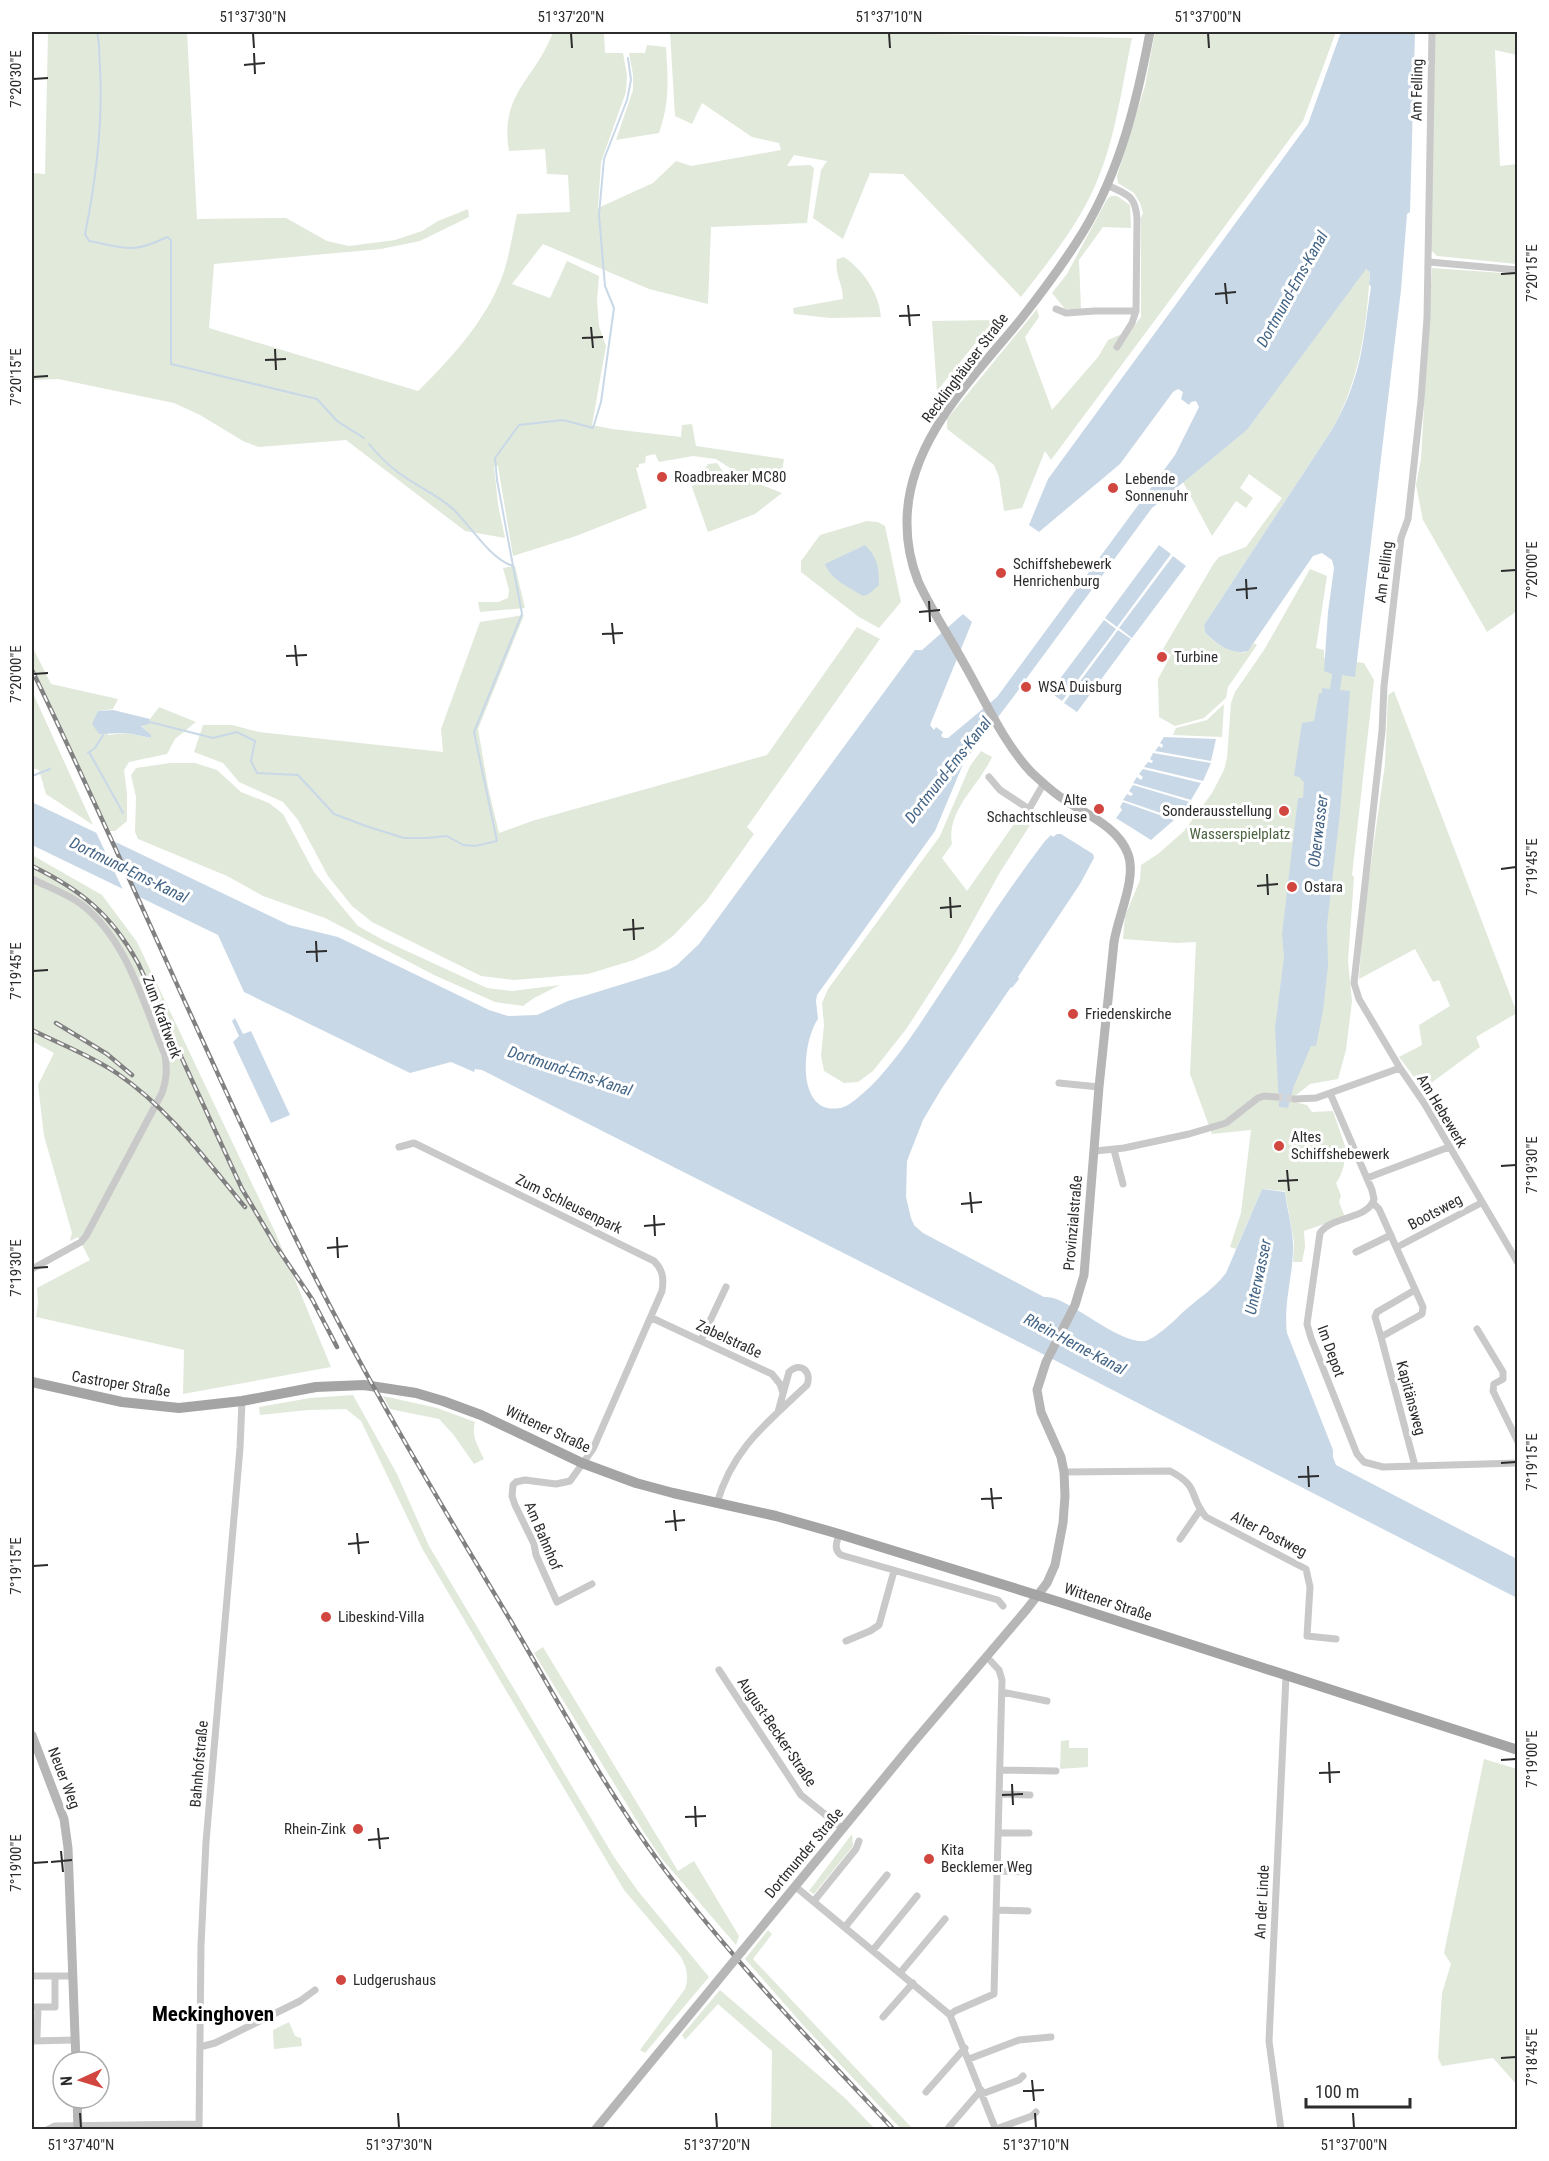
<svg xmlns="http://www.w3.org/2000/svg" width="1549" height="2161" font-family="'Roboto Condensed',sans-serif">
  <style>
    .green { fill: #e1e9db }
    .water { fill: #c9d8e7 }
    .pier { fill: #fff }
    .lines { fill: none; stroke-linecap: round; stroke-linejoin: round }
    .stream { stroke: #c9d8e7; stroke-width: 2 }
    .street-tunnel { stroke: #d5d5d5; stroke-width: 7; stroke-dasharray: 7 3.5; stroke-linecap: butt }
    .street { stroke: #c9c9c9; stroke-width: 7 }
    .secondary { stroke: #b6b6b6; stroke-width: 9 }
    .primary { stroke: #a4a4a4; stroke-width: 10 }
    .rail-casing { stroke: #818181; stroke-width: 4.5 }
    .rail { stroke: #fff; stroke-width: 2; stroke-dasharray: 7; stroke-linecap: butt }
    .secondary-bridge { stroke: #b6b6b6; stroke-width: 9 }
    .ticks { fill: none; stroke: #2c2c2c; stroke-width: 2 }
    .poi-dot { fill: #d24640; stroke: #fff; stroke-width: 2 }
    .labels { text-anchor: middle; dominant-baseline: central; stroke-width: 6; stroke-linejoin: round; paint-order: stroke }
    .street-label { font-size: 15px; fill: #2c2c2c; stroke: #fff }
    .poi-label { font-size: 15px; fill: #2c2c2c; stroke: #fff; text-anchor: start }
    .park-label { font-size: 15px; fill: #4b633f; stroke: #fff }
    .water-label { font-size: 16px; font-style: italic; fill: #436485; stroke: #fff }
    .district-label { font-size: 21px; font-weight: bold; fill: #000; stroke: #fff }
    .neatline { fill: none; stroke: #2c2c2c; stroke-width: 2 }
    .ticks-label { font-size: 15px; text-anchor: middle; fill: #2c2c2c }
  </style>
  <rect width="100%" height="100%" fill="#fff"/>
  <path class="green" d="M48 32H187L197 219 286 218 327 241 349 246 395 240 422 231 438 221 468 209 469 217 420 241 381 249 214 264 209 328 418 391C452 358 491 315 505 268 510 251 513 232 517 214L570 212 568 175 547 174 545 149 509 151C499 93 536 79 553 32H604L605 53H623L627 75 626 92 601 162 598 208 653 183 676 161 691 166 781 150 779 143 752 137 702 103 692 124 675 116 670 32H877L876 33 1132 38C1122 86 1116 136 1097 181 1080 223 1049 261 1021 297L903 174 870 173 843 239 813 218 821 170 827 161 794 155 787 166 810 165 814 168 807 223 711 227 708 304 649 289 543 244 512 284 550 298 567 261 599 276 597 301 599 326 606 346 592 425 612 429 681 437 682 425 692 424 696 446 784 459 781 477 774 483 756 475 733 470 716 459 693 456 659 462 655 454 646 456 645 463 639 464V467L636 468 647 508 576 536 513 556 498 466H494L498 504 505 538 465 531 346 440 259 447 243 441 200 415 174 403 58 379 32 380V173L45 174Z
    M1155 32H1336L1303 121 1051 460 1045 451 1022 508 1004 511 999 477 994 465 947 429V419L1037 309 1039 317 1025 337 1052 410 1098 357 1108 340 1122 334H1128L1141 317V218L1143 213 1140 203 1134 193 1118 183 1117 176 1145 86Z
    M1435 32H1517V55L1495 50 1500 166 1517 164V264L1437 256 1431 250Z
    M647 45 666 47C668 79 670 102 659 133L616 140 633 90V75L629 53H645Z
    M1111 196H1117L1130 205 1131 228 1103 227 1079 260 1081 309H1065L1052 293 1067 274 1107 199Z
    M844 257C864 271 879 293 881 317L830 318 794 314 793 308 843 299C843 284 834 273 837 259Z
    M1432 268 1517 274V611L1487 632 1423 520 1416 485 1421 459Z
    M1368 269 1370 271C1366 330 1361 375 1333 428L1204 625C1204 640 1232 654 1246 652L1254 643 1257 645 1228 687 1226 698 1204 718 1175 726 1159 717 1158 679 1171 655 1163 649 1214 563 1219 557 1246 547 1282 498 1249 474 1240 488 1253 498 1246 508 1236 501 1212 536 1183 482 1247 430 1364 270Z
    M994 320 937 391 932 321Z
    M717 463 728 479 749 480 782 493 755 514 708 532 692 487 708 464Z
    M867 521 878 522 885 526 901 602 879 628 859 617 801 572V561L820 535Z
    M515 566 525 608 480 612 478 602H498L508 598 509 590 503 568Z
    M1310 569 1327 576 1316 648 1324 650V658L1364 663 1374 680 1352 875 1354 877 1348 961 1352 1001 1346 1050 1338 1079 1310 1084 1295 1096V1102L1307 1105 1312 1112 1333 1111 1346 1149 1344 1150C1346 1162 1343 1173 1336 1183L1341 1196 1339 1202 1345 1217 1304 1231 1305 1247 1302 1262H1293L1294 1242 1285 1191 1262 1189 1236 1249 1230 1247 1241 1213 1251 1130 1212 1134 1190 1074 1196 942 1177 943 1123 939 1125 916 1140 880 1141 865 1158 854 1184 831 1212 793 1224 770 1227 758 1231 703 1235 692 1264 650Z
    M524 615 478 729 488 787 499 833 532 821 767 755 857 627 880 639 747 827 754 834 707 900 674 935 656 949 634 960 588 974 514 980 481 976 372 922 352 906 328 876 298 820 283 802 239 782 223 763 194 752 203 725H232L259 732 443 752 441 729 480 622Z
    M32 646 51 684 118 699 113 709 98 711 108 735 127 733 150 738V735L141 725 150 722V719L159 707 196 722 175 739 167 754 129 762 124 770 127 794V821L115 831H109L32 664Z
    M32 691 93 825 46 794 39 770 32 768Z
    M1394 691 1517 1013 1476 1037 1480 1047 1423 1089 1399 1057 1422 1045 1419 1025 1450 1006 1439 980 1433 982 1415 949 1359 979 1363 920 1385 764 1388 695Z
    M1224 704 1222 737 1173 735 1176 728 1207 720Z
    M981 751 992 757C979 786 946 810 952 844L942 858 967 891 1019 817 1032 822 999 874 956 952 907 1028 873 1071 858 1082 844 1083 824 1071 821 1056 824 1025 822 1003 828 989 940 836 970 766Z
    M170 763H195L217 770 241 792 269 803 283 814 314 872 338 902 358 926 383 940 487 988 512 991 560 985 534 998 523 1006 495 1002 434 975 325 918 263 896 227 876 138 839 135 832 136 797 131 775 136 768Z
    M32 855 102 895 137 942 276 1234 331 1367 183 1394 184 1350 36 1317 38 1303 37 1288 90 1260 78 1237 70 1241 72 1233 44 1136 38 1085 54 1053 32 1041Z
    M353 1395 397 1474 429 1546 614 1857 638 1891 709 1977 645 2053 640 2050 685 1989C689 1977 687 1968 681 1957L624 1890 423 1550 361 1421 346 1409 308 1410 260 1415 259 1407 310 1398Z
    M383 1396 437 1408 475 1422C471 1436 478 1446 484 1459L474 1464 453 1434 439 1419 390 1409Z
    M543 1647 678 1871 694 1861 739 1936 736 1945 662 1859 645 1834 534 1653Z
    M1069 1740V1748H1088V1767L1060 1769 1061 1741Z
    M1484 1759 1517 1769V2085L1493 2058 1442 2066 1438 2058 1442 1993 1451 1964 1444 1953Z
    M852 1834 853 1846 814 1894 809 1891Z
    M768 1930 772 1934 753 1959 913 2129H901L803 2025 745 1959Z
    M720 1990 846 2099 875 2129H771L772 2051 718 2004 685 2040 682 2035Z
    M289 2022 295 2036 301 2038 302 2046 274 2049 273 2030Z"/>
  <path class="water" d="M1341 32H1415L1410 212 1407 214 1401 290 1355 677 1342 675 1340 690 1350 691 1340 813 1327 925 1328 966 1323 1011 1316 1046H1311L1294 1086 1288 1108 1279 1107 1275 1028 1284 957 1282 934 1298 798H1303L1304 782 1299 777 1294 776 1302 723 1314 721 1319 693H1322V688L1330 689 1332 674 1324 671 1328 612 1334 568 1332 560 1322 553 1313 556 1248 651C1233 656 1214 643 1205 632L1204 625 1333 428C1341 413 1349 397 1354 380 1364 351 1366 317 1371 287L1369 284 1370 272 1366 269 1247 430 1152 508 1026 679 1024 678 1018 687 1020 688 964 762 935 831 817 995 816 1001 818 1019C802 1041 795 1116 840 1108 849 1107 863 1093 870 1087 898 1059 919 1025 941 992 975 941 1008 889 1045 841L1051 835 1053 837 1057 834H1061L1093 854 1094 858 1080 884 1018 977 1019 979 1012 988 1011 987 942 1088 923 1120 907 1161 906 1197 911 1218 914 1225 923 1233 1044 1297C1047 1297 1050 1297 1053 1298 1077 1305 1120 1344 1145 1341 1155 1339 1174 1321 1182 1313 1196 1300 1214 1289 1226 1273L1262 1189 1285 1192C1287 1208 1292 1226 1293 1243 1294 1274 1283 1302 1287 1333L1333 1450V1457L1336 1465 1517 1559V1598L1031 1348 482 1070 475 1069 474 1072 451 1062 410 1073 244 992 218 935 32 845V802L289 925 338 937 489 1010 508 1016 537 1015 568 1001 668 970 677 965 699 944 915 650H922L963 614 972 622 930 725 934 730 936 727 943 732 941 736 944 738H948L997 697 1175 455 1199 407 1196 401 1191 402 1189 405 1181 399 1183 392 1178 389 1173 392 1120 464 1039 532 1029 525 1048 479 1308 124Z
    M865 545C878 558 879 568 879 585L869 594 863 596C850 588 830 579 825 564Z
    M1159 545 1171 554 1117 627 1105 618Z
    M1173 556 1186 566 1132 638 1119 628Z
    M1104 620 1116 629 1062 701 1050 692Z
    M1118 630 1131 639 1077 712 1064 703Z
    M113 710 150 719 149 724 141 726 151 735V738L127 733 99 734 92 724 98 711Z
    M1164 737 1216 739 1211 761 1155 751 1159 746 1162 748 1163 745 1160 743Z
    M1153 753 1211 763 1203 781 1144 767 1148 762 1152 763 1153 761 1150 759Z
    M1143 769 1201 783 1191 800 1133 783 1137 777 1141 780 1143 777 1139 774Z
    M1133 785 1190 802 1175 818 1123 800 1127 794 1131 796 1133 794 1129 791Z
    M1123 802 1174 820 1151 840 1116 818 1122 810 1120 807Z
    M235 1018 243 1034 251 1031 290 1115 271 1123 233 1042 239 1036 232 1021Z"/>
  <path class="pier" d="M95 830 112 838 141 901 124 892Z"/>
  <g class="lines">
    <path class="stream" d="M97 32C100 43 99 56 100 68 103 124 96 180 85 234L89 241C125 248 133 254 167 237L171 240V364L317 399 337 421 364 438
      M369 444C377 454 387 464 399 473 416 486 437 494 453 509 471 526 489 558 513 566
      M150 722 213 738 237 732 255 741 251 761 257 773 298 775 334 814 366 826 404 838H427L447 836 463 845 475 846 497 841 474 732 522 614 497 480 495 458 519 425 563 420 593 428 601 402 614 308 605 286 599 215 604 159 627 100 631 80 628 58
      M89 752 123 813
      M88 753 95 748 103 735
      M32 776 50 769"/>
    <path class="street-tunnel" d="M1276 1097 1295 1099"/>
    <path class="street" d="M1432 32 1427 318 1421 400 1408 519 1401 538 1384 686 1382 731 1354 983 1359 999 1400 1068 1424 1103 1518 1263
      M1107 185C1127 195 1135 194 1137 218L1136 311 1132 323 1117 347
      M1429 262 1518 270
      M1056 309 1066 313 1095 311H1136
      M989 777 1000 790 1029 809 1044 783
      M32 879C48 887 66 893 81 904 127 939 143 1003 165 1055 167 1069 167 1079 162 1093L86 1236 81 1242 32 1269
      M1059 1083 1099 1087
      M1330 1093 1372 1190 1374 1199C1368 1220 1333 1215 1320 1233L1307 1324 1311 1338 1357 1454 1364 1462 1383 1467 1518 1463
      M1295 1099 1316 1098 1400 1068
      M399 1147 414 1143 654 1261C663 1270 664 1279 662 1291L593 1449 570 1481 556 1484 525 1480 516 1482 513 1485 512 1496 515 1505 534 1544 536 1555 557 1602 592 1584
      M1114 1150 1123 1184
      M1095 1151 1124 1148 1189 1134 1226 1123 1258 1098 1264 1096 1276 1097
      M1367 1178 1449 1147
      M1373 1203 1379 1209 1423 1307 1422 1314 1381 1337 1415 1466
      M1401 1245 1481 1203
      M1356 1252 1391 1235
      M652 1318 772 1374 780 1384 783 1393
      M1477 1329 1503 1372V1379L1494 1384 1493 1391 1518 1442
      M1381 1337 1375 1317 1377 1312 1415 1290
      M701 1340 726 1287
      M1064 1472 1170 1471C1201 1487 1188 1496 1206 1517L1306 1569 1310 1587 1307 1636 1336 1639
      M717 1503C733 1448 767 1423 807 1385 812 1372 801 1361 789 1372L778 1412
      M839 1534C837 1542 833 1549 841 1555L998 1600 1003 1606
      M1180 1539 1200 1510
      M846 1641 870 1631 879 1625 894 1571
      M719 1670 801 1795 843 1829
      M1002 1692 1047 1701
      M1001 1770 1056 1771
      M1000 1794 1030 1795
      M999 1833H1029
      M998 1871 1029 1872
      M796 1887 950 2015 996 2130
      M814 1901 856 1849 859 1841
      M998 1910 1028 1911
      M845 1927 887 1875
      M873 1950 917 1896
      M900 1973 945 1919
      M32 1976H73
      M32 2007H55V1977
      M950 2015 955 2011 994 1994 1002 1680 999 1670 987 1657
      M883 2017 913 1983
      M32 2036H37L38 2007
      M32 2041 75 2040
      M200 2047 215 2043 300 2001 315 1990
      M969 2059 1019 2040 1051 2037
      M926 2092 965 2048
      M982 2094 1019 2080 1023 2076
      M949 2127 981 2090
      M996 2129 1032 2116 1036 2112
      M47 2130 55 2126 199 2124
      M199 2130 201 1945 206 1842 240 1448 242 1401
      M1281 2130 1269 2041 1286 1676"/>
    <path class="secondary" d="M32 1735 64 1819 68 1848 76 2062
      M742 1951 913 1743 1027 1609 1047 1583 1055 1565 1063 1523 1065 1496 1064 1472 1061 1457 1041 1412 1037 1390 1046 1362 1075 1305 1084 1275 1099 1087 1114 942C1118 916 1137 878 1128 854 1118 827 1087 815 1065 800 1053 793 1042 782 1032 773 1003 743 983 696 962 660 948 634 930 608 918 581 911 563 907 543 907 524 906 442 973 378 1021 319 1043 291 1064 263 1083 232 1120 171 1137 101 1150 32
      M77 2098 78 2130
      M595 2130 715 1984"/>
    <path class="primary" d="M32 1382 122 1402 179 1408 242 1401 316 1387 364 1385 416 1393 443 1401 481 1415 582 1463 636 1483 673 1493 776 1516 839 1534 1059 1602 1518 1750"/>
    <g class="rail-casing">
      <path id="rail" d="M32 670C123 858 203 1050 295 1237 359 1368 434 1493 509 1618 558 1701 604 1788 662 1866 732 1960 814 2044 894 2130
        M32 866C81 890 111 914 138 963L242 1189 276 1246
        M56 1023 107 1054 132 1075
        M32 1030C60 1044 92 1056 118 1074 169 1109 206 1160 245 1207
        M272 1240 312 1299 337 1347"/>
    </g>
    <use href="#rail" class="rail"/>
    <path class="secondary-bridge" d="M715 1984 742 1951"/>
  </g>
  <path class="ticks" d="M253 33 254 48M571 33 572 48M889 33 890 48M1208 33 1209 48M254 53 255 74M244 65 265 63M33 79 48 78M1501 274 1516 273M1225 283 1227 304M1215 294 1236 292M908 305 910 326M899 316 920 315M591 327 593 348M582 338 603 337M275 349 276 370M265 360 286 359M33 377 48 376M1501 571 1516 570M1246 579 1247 599M1236 590 1257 588M929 601 930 622M919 612 940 610M612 623 614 644M602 634 623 633M295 645 297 666M286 656 307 655M33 674 48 673M1501 869 1516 867M1267 874 1268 895M1257 886 1278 884M950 897 951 918M940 908 961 906M633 919 634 940M623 930 644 928M316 941 317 962M306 952 327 951M33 971 48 970M1501 1166 1516 1165M1287 1170 1289 1191M1278 1181 1298 1180M970 1192 972 1213M961 1204 982 1202M654 1215 655 1236M644 1226 665 1224M337 1237 338 1258M327 1248 348 1246M33 1268 48 1267M1501 1463 1516 1462M1308 1466 1309 1487M1298 1477 1319 1476M991 1488 993 1509M981 1499 1002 1498M674 1510 676 1531M665 1522 685 1520M357 1533 359 1554M348 1544 369 1542M33 1566 48 1565M1501 1760 1516 1759M1329 1762 1330 1783M1319 1773 1340 1772M1012 1784 1013 1805M1002 1795 1023 1794M695 1806 696 1827M685 1817 706 1816M378 1828 380 1849M368 1840 389 1838M61 1851 63 1872M51 1862 72 1860M33 1863 48 1862M1501 2058 1516 2057M1032 2080 1034 2101M1023 2091 1044 2090M80 2113 81 2128M398 2113 399 2128M716 2113 717 2128M1035 2113 1036 2128M1353 2113 1354 2128"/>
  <g class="poi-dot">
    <circle cx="662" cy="477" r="6"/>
    <circle cx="1113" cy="488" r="6"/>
    <circle cx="1001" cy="573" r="6"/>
    <circle cx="1162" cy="657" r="6"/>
    <circle cx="1026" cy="687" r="6"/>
    <circle cx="1099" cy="809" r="6"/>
    <circle cx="1284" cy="811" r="6"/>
    <circle cx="1292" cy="887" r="6"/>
    <circle cx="1073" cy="1014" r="6"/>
    <circle cx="1279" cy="1146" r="6"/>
    <circle cx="326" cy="1617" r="6"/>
    <circle cx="358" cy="1829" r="6"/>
    <circle cx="929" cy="1859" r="6"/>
    <circle cx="341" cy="1980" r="6"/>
  </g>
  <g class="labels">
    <g class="street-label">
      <text transform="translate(1417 90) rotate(-89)">Am Felling</text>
      <text transform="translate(965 368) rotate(-53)">Recklinghäuser Straße</text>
      <text transform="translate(1384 572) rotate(-83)">Am Felling</text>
      <text transform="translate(162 1017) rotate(70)">Zum Kraftwerk</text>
      <text transform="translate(1442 1111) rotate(59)">Am Hebewerk</text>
      <text transform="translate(569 1204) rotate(26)">Zum Schleusenpark</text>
      <text transform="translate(1435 1212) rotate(-28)">Bootsweg</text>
      <text transform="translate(1073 1223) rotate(-85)">Provinzialstraße</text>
      <text transform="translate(729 1339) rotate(25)">Zabelstraße</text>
      <text transform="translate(1331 1351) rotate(70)">Im Depot</text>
      <text transform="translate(121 1384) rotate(9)">Castroper Straße</text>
      <text transform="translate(1411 1398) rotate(75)">Kapitänsweg</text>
      <text transform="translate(548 1429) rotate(25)">Wittener Straße</text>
      <text transform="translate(1269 1534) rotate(27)">Alter Postweg</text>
      <text transform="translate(543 1536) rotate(67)">Am Bahnhof</text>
      <text transform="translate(1108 1602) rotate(18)">Wittener Straße</text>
      <text transform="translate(777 1732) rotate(56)">August-Becker-Straße</text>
      <text transform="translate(199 1764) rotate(-85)">Bahnhofstraße</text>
      <text transform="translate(64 1778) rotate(69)">Neuer Weg</text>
      <text transform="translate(804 1853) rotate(-50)">Dortmunder Straße</text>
      <text transform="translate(1262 1902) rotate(-87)">An der Linde</text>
    </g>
    <g class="poi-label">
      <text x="674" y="477">Roadbreaker MC80</text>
      <text x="1125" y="479">Lebende<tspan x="1125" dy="17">Sonnenuhr</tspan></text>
      <text x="1013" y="564">Schiffshebewerk<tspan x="1013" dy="17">Henrichenburg</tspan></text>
      <text x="1174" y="657">Turbine</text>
      <text x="1038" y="687">WSA Duisburg</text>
      <text x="1087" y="800" text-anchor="end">Alte<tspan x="1087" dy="17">Schachtschleuse</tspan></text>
      <text x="1272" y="811" text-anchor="end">Sonderausstellung</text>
      <text x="1304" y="887">Ostara</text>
      <text x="1085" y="1014">Friedenskirche</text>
      <text x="1291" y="1137">Altes<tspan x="1291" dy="17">Schiffshebewerk</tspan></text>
      <text x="338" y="1617">Libeskind-Villa</text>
      <text x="346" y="1829" text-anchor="end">Rhein-Zink</text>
      <text x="941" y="1850">Kita<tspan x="941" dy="17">Becklemer Weg</tspan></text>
      <text x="353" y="1980">Ludgerushaus</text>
    </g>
    <g class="park-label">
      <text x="1240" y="834">Wasserspielplatz</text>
    </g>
    <g class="water-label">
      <text transform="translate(1292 289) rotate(-61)">Dortmund-Ems-Kanal</text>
      <text transform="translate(948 770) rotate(-52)">Dortmund-Ems-Kanal</text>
      <text transform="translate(1318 831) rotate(-83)">Oberwasser</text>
      <text transform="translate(129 870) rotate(26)">Dortmund-Ems-Kanal</text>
      <text transform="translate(570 1071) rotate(18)">Dortmund-Ems-Kanal</text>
      <text transform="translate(1258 1277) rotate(-78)">Unterwasser</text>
      <text transform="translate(1075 1344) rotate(28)">Rhein-Herne-Kanal</text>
    </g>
    <g class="district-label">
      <text x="213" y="2014">Meckinghoven</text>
    </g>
  </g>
  <rect width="1549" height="2161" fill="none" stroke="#ffffff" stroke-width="66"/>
  <g transform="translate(81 2080) rotate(266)"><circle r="28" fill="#ffffff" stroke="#ababab" stroke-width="1.5"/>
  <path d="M0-4.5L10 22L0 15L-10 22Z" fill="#d24640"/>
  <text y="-9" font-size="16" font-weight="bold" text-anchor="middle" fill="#2c2c2c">N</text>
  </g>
  <path d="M1306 2098v9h104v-9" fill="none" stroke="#2c2c2c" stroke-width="3"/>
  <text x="1315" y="2098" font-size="18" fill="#2c2c2c" stroke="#ffffff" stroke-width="4.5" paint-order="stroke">100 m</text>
  <rect x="33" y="33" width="1483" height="2095" class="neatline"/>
  <g class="ticks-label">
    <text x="253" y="22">51°37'30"N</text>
    <text x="571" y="22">51°37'20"N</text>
    <text x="889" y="22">51°37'10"N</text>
    <text x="1208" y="22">51°37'00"N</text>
    <text transform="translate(16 79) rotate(-90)" y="5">7°20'30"E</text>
    <text transform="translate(1532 273) rotate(-90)" y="5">7°20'15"E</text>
    <text transform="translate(16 377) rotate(-90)" y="5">7°20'15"E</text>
    <text transform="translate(1532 570) rotate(-90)" y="5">7°20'00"E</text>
    <text transform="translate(16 674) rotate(-90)" y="5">7°20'00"E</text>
    <text transform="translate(1532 867) rotate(-90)" y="5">7°19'45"E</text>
    <text transform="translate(16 971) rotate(-90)" y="5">7°19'45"E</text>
    <text transform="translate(1532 1165) rotate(-90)" y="5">7°19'30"E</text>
    <text transform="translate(16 1268) rotate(-90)" y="5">7°19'30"E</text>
    <text transform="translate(1532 1462) rotate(-90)" y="5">7°19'15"E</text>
    <text transform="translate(16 1566) rotate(-90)" y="5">7°19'15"E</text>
    <text transform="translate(1532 1759) rotate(-90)" y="5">7°19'00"E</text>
    <text transform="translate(16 1863) rotate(-90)" y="5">7°19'00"E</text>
    <text transform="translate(1532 2057) rotate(-90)" y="5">7°18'45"E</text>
    <text x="81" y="2150">51°37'40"N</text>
    <text x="399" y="2150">51°37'30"N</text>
    <text x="717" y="2150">51°37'20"N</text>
    <text x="1036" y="2150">51°37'10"N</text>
    <text x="1354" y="2150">51°37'00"N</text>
  </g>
</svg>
